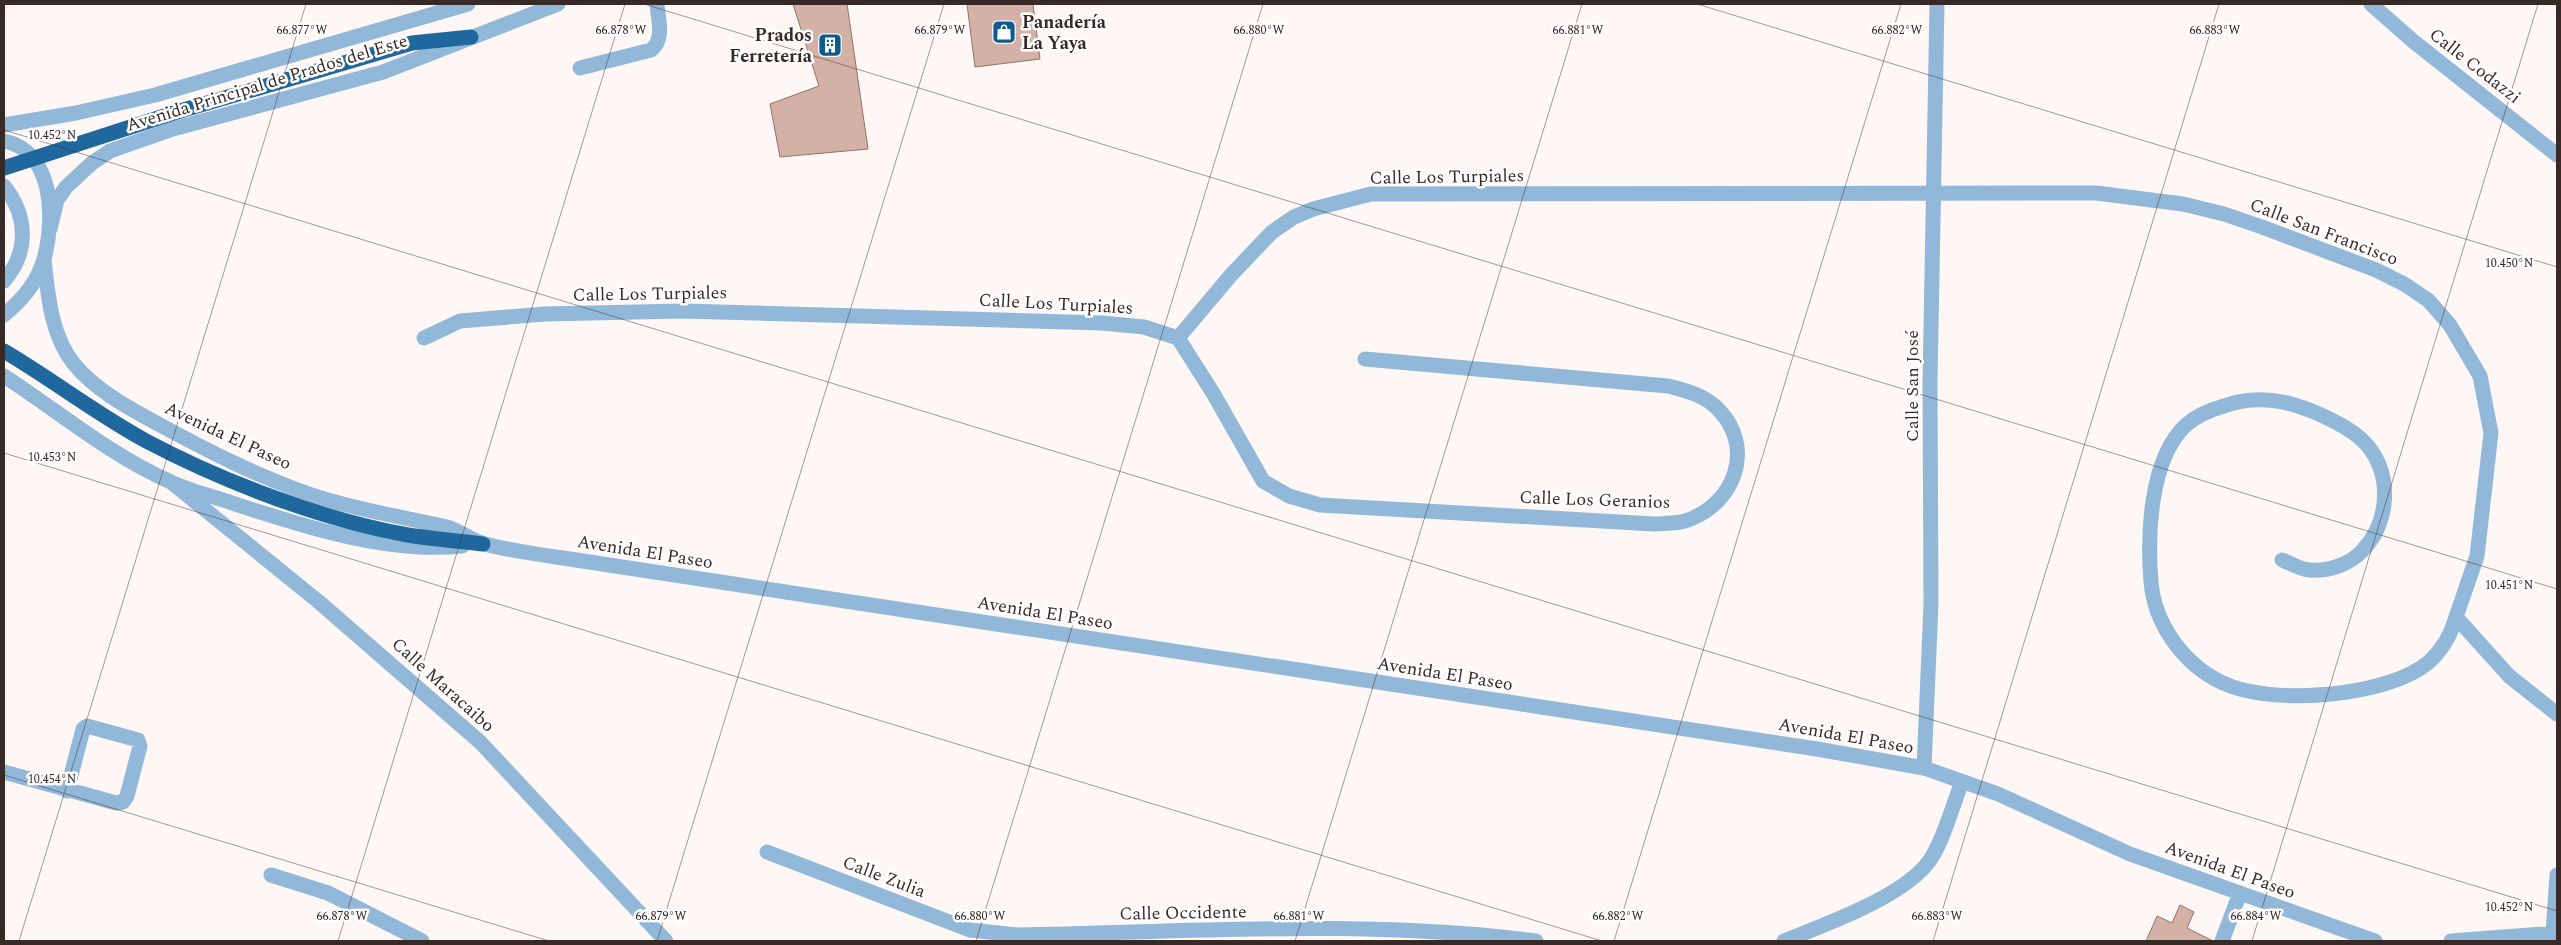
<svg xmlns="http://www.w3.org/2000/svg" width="2561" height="945" font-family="Spectral,serif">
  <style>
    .building { fill: #d4b1a6; stroke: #927268 }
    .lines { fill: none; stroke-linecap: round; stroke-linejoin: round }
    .minor { stroke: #92b8d9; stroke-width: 15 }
    .highway { stroke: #1e689e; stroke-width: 15 }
    .highway-bridge { stroke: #1e689e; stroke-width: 15 }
    .ticks { fill: none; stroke: #372925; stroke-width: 1; stroke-opacity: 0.45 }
    .labels { text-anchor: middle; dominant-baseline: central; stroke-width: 5; stroke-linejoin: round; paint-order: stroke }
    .poi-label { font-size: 18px; font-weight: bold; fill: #372925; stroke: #fff; text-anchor: start }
    .street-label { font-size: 18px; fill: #372925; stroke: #fff }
    .ticks-label { font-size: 12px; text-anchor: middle; fill: #372925; stroke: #fff; stroke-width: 5; stroke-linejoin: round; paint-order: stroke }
  </style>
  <rect width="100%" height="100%" fill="#fff7f5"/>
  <path class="building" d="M793 4H847L868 149 780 157 770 104 819 86Z
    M967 4H1033L1040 59 975 67Z
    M2180 905 2194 912 2187 928 2213 941H2146L2157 916 2172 923Z"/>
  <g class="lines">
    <path class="minor" d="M2371 4 2413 41 2557 155
      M580 68 651 50C665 39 658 19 657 4
      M4 125 76 113 155 95 468 4
      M4 141C54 151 55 219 44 259 38 281 21 301 4 315
      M4 186C27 215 30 251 4 281
      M50 229 57 200 66 187 92 163 110 151 173 129 383 72 558 4
      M44 260C48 295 51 336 74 364 96 391 131 409 160 425 210 452 261 478 315 496 358 510 403 517 447 527 460 531 472 541 485 544 510 551 537 554 563 558L1817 749 1924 768 1998 794 2130 854 2375 941
      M424 338 460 321 545 314 683 311 1102 323 1144 327 1178 338
      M1178 338 1231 275 1272 232 1294 217 1313 209 1371 194 2096 193 2183 204 2224 214 2262 227 2376 270 2404 284 2428 300 2450 325 2480 376 2491 433 2477 556 2456 617 2509 676 2557 714
      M1178 338 1213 393 1263 481 1289 496 1320 505 1654 524C1664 523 1678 524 1688 520 1735 503 1755 448 1719 410 1705 395 1687 391 1668 386L1365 359
      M4 376C58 411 111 456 171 482 190 491 212 496 232 503 302 526 388 554 462 546
      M171 482 319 602 480 742 666 941
      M2282 560C2290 563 2300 569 2309 570 2328 572 2350 564 2362 551 2389 523 2393 476 2367 445 2352 427 2313 410 2291 404 2268 398 2246 398 2224 406 2210 410 2197 415 2186 425 2150 458 2147 535 2151 581 2154 624 2184 665 2223 683 2271 706 2388 697 2429 662 2443 649 2451 635 2456 617
      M1924 768 1931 604 1930 382 1937 4
      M4 772 116 803 123 802 127 796 140 746 138 740 87 726 83 729 67 791
      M767 852 970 930 1018 935
      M271 875 328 893 422 941
      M2553 933 2557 875
      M1012 941 1018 935C1190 932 1365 919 1536 941
      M1784 941C1826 924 1904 897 1930 860 1943 842 1953 804 1962 782
      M2222 941 2240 893
      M2451 941 2557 933"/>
    <path class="highway" d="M4 351C53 380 98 415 148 442 224 482 323 520 408 535 433 539 458 541 483 544"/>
    <path class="highway-bridge" d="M4 168 180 111 412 43 471 37"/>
  </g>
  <path class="ticks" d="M644 4 2557 589M1697 4 2557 267M4 130 2557 911M4 453 1602 941M4 775 549 941M19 941 306 4M338 941 625 4M657 941 944 4M976 941 1263 4M1295 941 1582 4M1614 941 1901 4M1933 941 2219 4M2252 941 2538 4"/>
  <defs>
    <g id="shop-square" transform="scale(1.25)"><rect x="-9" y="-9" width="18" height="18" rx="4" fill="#0e5a8d" stroke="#fff"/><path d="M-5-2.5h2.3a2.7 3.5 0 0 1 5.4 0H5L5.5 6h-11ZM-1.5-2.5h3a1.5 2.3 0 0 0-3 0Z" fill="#fff"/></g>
    <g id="building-square" transform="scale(1.25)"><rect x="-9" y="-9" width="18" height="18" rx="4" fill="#0e5a8d" stroke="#fff"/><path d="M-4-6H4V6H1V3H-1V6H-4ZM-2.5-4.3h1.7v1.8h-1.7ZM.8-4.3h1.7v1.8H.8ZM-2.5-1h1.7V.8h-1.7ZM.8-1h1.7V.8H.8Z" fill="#fff"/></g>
  </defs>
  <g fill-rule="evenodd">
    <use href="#shop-square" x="1004" y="32"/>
    <use href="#building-square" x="830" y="45"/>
  </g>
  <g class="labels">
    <g class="poi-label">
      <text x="1022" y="22">Panadería<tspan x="1022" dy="21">La Yaya</tspan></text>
      <text x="812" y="35" text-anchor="end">Prados<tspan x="812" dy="21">Ferretería</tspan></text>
    </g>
    <g class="street-label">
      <text transform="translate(2475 66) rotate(38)">Calle Codazzi</text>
      <text transform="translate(267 83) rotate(-17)">Avenida Principal de Prados del Este</text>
      <text transform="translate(1447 177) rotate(-1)">Calle Los Turpiales</text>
      <text transform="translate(2324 232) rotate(21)">Calle San Francisco</text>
      <text transform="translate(650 294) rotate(-1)">Calle Los Turpiales</text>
      <text transform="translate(1056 304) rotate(3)">Calle Los Turpiales</text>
      <text transform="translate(1912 386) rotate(-90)">Calle San José</text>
      <text transform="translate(228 436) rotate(25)">Avenida El Paseo</text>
      <text transform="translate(1595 500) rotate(2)">Calle Los Geranios</text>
      <text transform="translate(645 552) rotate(9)">Avenida El Paseo</text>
      <text transform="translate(1045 613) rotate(9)">Avenida El Paseo</text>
      <text transform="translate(1445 674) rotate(9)">Avenida El Paseo</text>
      <text transform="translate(443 685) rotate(42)">Calle Maracaibo</text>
      <text transform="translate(1846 736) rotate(10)">Avenida El Paseo</text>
      <text transform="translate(2230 870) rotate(20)">Avenida El Paseo</text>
      <text transform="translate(884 877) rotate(21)">Calle Zulia</text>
      <text transform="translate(1183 913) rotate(-1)">Calle Occidente</text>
    </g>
  </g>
  <g class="ticks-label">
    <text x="302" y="34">66.877°W</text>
    <text x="621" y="34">66.878°W</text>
    <text x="940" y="34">66.879°W</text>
    <text x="1259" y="34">66.880°W</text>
    <text x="1578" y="34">66.881°W</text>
    <text x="1897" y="34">66.882°W</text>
    <text x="2215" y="34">66.883°W</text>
    <text x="52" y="139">10.452°N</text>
    <text x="2509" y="267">10.450°N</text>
    <text x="52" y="461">10.453°N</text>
    <text x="2509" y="589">10.451°N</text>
    <text x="52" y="783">10.454°N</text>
    <text x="2509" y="911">10.452°N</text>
    <text x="342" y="920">66.878°W</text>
    <text x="661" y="920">66.879°W</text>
    <text x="980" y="920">66.880°W</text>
    <text x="1299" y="920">66.881°W</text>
    <text x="1618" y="920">66.882°W</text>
    <text x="1937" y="920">66.883°W</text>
    <text x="2256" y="920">66.884°W</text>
  </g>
  <rect width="2561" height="945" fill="none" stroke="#372925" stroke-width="10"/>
</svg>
